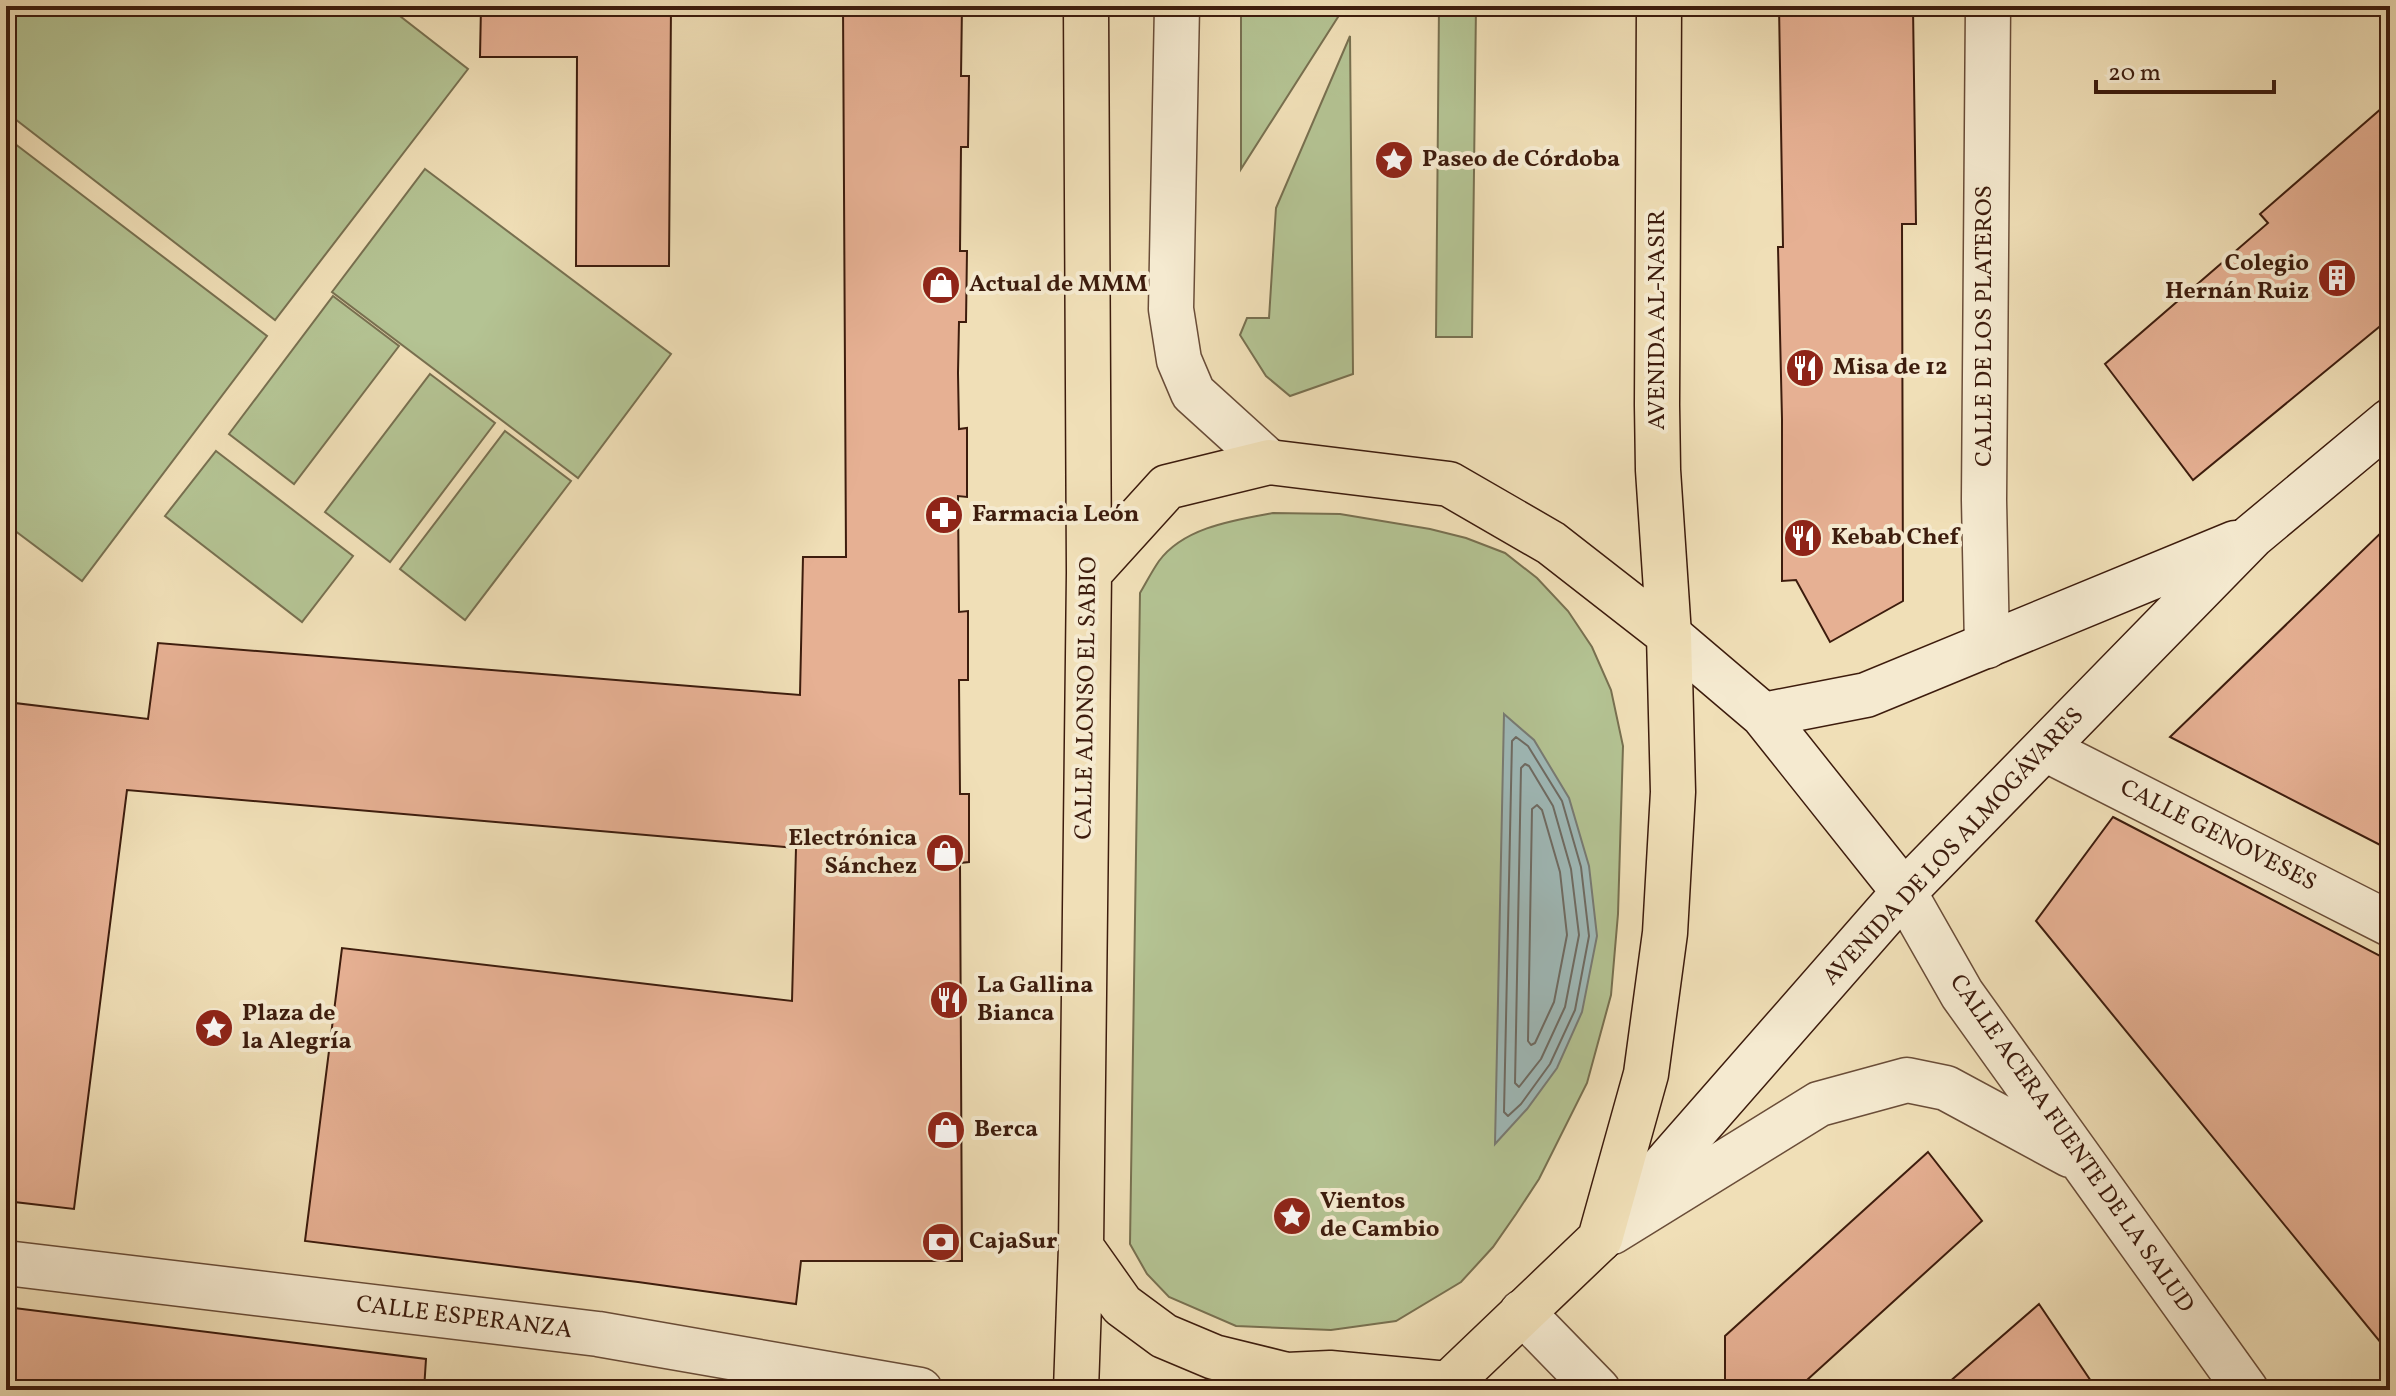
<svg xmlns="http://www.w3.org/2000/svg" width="2396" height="1396" font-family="Vollkorn,serif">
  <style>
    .green { fill: #b4c393; stroke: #787050; stroke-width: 2 }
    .water { fill: #9fbab9; stroke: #787b74; stroke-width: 2 }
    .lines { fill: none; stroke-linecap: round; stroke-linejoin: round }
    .shore { stroke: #6e6b63; stroke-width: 2 }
    .building { fill: #e6b093; stroke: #3d1c0d; stroke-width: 2 }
    .minor-casing { stroke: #6a4d38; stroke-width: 47 }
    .tertiary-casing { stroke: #6a4d38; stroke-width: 47 }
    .secondary-casing { stroke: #3d1c0d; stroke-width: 47 }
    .primary-casing { stroke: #3d1c0d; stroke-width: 47 }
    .minor { stroke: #f5ead0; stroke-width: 44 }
    .tertiary { stroke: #f5ead0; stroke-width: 44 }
    .secondary { stroke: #f5ead0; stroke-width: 44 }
    .primary { stroke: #f0dfb7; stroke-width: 44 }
    .labels { text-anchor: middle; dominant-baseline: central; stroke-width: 8; stroke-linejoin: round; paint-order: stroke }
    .poi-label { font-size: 24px; font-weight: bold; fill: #3d1c0d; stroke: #f5ead0; text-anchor: start }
    .street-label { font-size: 24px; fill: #3d1c0d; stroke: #f5ead0 }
  </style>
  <rect width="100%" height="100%" fill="#f0dfb7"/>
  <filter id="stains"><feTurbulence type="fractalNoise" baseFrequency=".0025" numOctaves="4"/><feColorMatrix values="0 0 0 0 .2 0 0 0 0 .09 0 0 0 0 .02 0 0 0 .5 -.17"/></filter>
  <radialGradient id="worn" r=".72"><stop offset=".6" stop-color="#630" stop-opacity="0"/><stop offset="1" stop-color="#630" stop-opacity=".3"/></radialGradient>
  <path class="green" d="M6 6H387L468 69 275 320 6 112Z
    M1241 6H1345L1241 169Z
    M1439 6H1476L1472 337H1436Z
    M1350 36 1353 374 1290 396 1266 376 1240 335 1247 318H1269L1276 208Z
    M6 137 267 336 82 581 6 524Z
    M425 169 671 354 578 478 332 292Z
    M333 296 399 346 294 484 229 434Z
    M430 374 495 423 390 562 325 512Z
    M505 431 571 481 465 620 400 569Z
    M216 451 353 556 302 622 165 516Z
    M1273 513 1340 514 1430 529 1466 538 1505 553 1537 578 1568 611 1592 647 1611 690 1623 746 1618 914 1611 995 1587 1083 1539 1179 1516 1214 1493 1247 1461 1282 1396 1321 1331 1330 1236 1326 1169 1297 1147 1274 1130 1244 1140 593C1146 583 1152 571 1159 561 1184 527 1235 520 1273 513Z"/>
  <path class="water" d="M1504 714 1534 740 1569 798 1589 866 1597 936 1582 1012 1557 1068 1527 1109 1495 1144Z"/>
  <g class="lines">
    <path class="shore" d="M1516 737 1528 746 1562 801 1581 867 1589 936 1575 1010 1550 1064 1521 1104 1508 1116 1504 1112 1512 741Z
      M1525 764 1529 766 1553 806 1571 869 1579 935 1565 1007 1541 1059 1519 1087 1515 1083 1521 768Z
      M1537 805 1542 810 1560 872 1567 935 1554 1002 1535 1043 1531 1045 1528 1041 1532 809Z"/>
  </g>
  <path class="building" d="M481 6H671L669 266H576L577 57H480Z
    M843 6H962L961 76H969L968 147H961L960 251H967L966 322H959L958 373 959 429 967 428V497L958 496 959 612 968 611V680H959L960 794H969V862L960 863 962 1261H801L796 1304 638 1282 305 1241 342 948 792 1001 796 848 127 790 74 1209 6 1201V702L148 719 158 643 800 695 803 557H846Z
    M1779 6 1913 7 1916 224H1902L1903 601 1830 642 1796 580 1782 581V419L1778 247H1783Z
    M2390 101V318L2193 480 2105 364 2268 223 2260 214Z
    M2390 524V850L2170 737Z
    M2113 817 2390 961V1354L2036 921Z
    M1928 1152 1982 1221 1796 1390H1725V1336Z
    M2039 1304 2097 1390H1940Z
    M6 1307 426 1359 424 1390H6Z"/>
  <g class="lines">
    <g class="minor-casing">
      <path id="minor" d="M1177 6 1171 309 1179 360 1193 393 1269 462
        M1987 646 1984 500 1988 6
        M2045 749 2390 924
        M6 1263 598 1334 920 1390
        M1522 1312 1598 1390"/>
    </g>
    <g class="tertiary-casing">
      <path id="tertiary" d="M1904 892 1962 994 2246 1390
        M1612 1232 1819 1104 1907 1080 1946 1088 2070 1155"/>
    </g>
    <g class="secondary-casing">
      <path id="secondary" d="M1669 635 1763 715 1904 892
        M1763 715 1866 695 2235 543
        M1600 1239 1904 892 2252 536 2390 421"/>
    </g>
    <g class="primary-casing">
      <path id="primary" d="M1089 573 1167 487 1269 462 1449 484 1551 543 1669 635
        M1081 1247 1122 1305 1164 1336 1214 1357 1287 1375 1330 1373 1448 1384
        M1076 1390 1081 1247 1089 573 1086 6
        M1442 1390 1600 1239 1646 1074 1665 933 1673 792 1669 635 1658 470 1657 405 1659 6"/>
    </g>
    <use href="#minor" class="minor"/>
    <use href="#tertiary" class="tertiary"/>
    <use href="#secondary" class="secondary"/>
    <use href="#primary" class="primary"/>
  </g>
  <defs>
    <g id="sight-disc" transform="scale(2)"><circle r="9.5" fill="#8f2418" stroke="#f5ead0"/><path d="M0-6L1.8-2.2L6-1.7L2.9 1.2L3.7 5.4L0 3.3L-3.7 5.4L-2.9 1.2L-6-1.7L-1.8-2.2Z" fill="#fff"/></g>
    <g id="building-disc" transform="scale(2)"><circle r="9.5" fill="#8f2418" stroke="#f5ead0"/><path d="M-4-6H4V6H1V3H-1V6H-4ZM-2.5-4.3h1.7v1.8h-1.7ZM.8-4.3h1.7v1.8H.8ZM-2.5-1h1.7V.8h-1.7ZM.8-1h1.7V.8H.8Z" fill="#fff"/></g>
    <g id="shop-disc" transform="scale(2)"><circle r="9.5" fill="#8f2418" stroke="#f5ead0"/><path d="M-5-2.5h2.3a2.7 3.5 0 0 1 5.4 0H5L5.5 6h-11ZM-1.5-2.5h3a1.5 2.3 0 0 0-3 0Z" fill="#fff"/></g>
    <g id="restaurant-disc" transform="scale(2)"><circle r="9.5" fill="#8f2418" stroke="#f5ead0"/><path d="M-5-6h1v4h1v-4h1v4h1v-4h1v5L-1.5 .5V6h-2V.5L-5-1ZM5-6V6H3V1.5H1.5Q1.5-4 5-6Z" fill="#fff"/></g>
    <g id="pharmacy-disc" transform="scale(2)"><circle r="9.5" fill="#8f2418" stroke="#f5ead0"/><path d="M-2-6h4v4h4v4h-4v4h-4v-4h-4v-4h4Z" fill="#fff"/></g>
    <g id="bank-disc" transform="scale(2)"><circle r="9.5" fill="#8f2418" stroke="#f5ead0"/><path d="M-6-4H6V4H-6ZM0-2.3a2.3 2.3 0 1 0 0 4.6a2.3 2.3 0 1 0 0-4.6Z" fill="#fff"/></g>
  </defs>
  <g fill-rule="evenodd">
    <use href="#sight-disc" x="1394" y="160"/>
    <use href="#building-disc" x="2337" y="278"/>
    <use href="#shop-disc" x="941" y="285"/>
    <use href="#restaurant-disc" x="1805" y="368"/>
    <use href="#pharmacy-disc" x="944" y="515"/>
    <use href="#restaurant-disc" x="1803" y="538"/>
    <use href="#shop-disc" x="945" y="853"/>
    <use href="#restaurant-disc" x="949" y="1000"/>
    <use href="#sight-disc" x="214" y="1028"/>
    <use href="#shop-disc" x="946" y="1130"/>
    <use href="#sight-disc" x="1292" y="1216"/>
    <use href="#bank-disc" x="941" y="1242"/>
  </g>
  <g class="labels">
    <g class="poi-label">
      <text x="1422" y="160">Paseo de Córdoba</text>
      <text x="2309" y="264" text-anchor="end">Colegio<tspan x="2309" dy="28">Hernán Ruiz</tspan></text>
      <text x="969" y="285">Actual de MMM</text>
      <text x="1833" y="368">Misa de 12</text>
      <text x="972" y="515">Farmacia León</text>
      <text x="1831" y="538">Kebab Chef</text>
      <text x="917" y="839" text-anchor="end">Electrónica<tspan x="917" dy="28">Sánchez</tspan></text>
      <text x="977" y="986">La Gallina<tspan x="977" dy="28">Bianca</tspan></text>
      <text x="242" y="1014">Plaza de<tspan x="242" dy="28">la Alegría</tspan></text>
      <text x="974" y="1130">Berca</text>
      <text x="1320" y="1202">Vientos<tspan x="1320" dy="28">de Cambio</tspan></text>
      <text x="969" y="1242">CajaSur</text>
    </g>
    <g class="street-label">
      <text transform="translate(1658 320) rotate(-90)">AVENIDA AL-NASIR</text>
      <text transform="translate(1985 326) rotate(-90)">CALLE DE LOS PLATEROS</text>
      <text transform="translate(1087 698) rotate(-89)">CALLE ALONSO EL SABIO</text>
      <text transform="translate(2218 836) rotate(27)">CALLE GENOVESES</text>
      <text transform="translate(1954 847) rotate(-47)">AVENIDA DE LOS ALMOGÁVARES</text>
      <text transform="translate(2071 1144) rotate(55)">CALLE ACERA FUENTE DE LA SALUD</text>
      <text transform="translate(464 1318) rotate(7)">CALLE ESPERANZA</text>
    </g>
  </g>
  <rect width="2396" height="1396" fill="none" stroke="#f0dfb7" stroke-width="32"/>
  <rect x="8" y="8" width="2380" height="1380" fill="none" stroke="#3d1c0d" stroke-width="4"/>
  <rect x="16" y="16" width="2364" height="1364" fill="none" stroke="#3d1c0d" stroke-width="2"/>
  <path d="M2096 80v12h178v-12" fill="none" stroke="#3d1c0d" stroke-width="4"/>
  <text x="2108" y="80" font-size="24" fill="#3d1c0d" stroke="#f5ead0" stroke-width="6" paint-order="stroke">20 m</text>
  <rect width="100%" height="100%" filter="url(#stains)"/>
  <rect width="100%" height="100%" fill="url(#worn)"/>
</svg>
